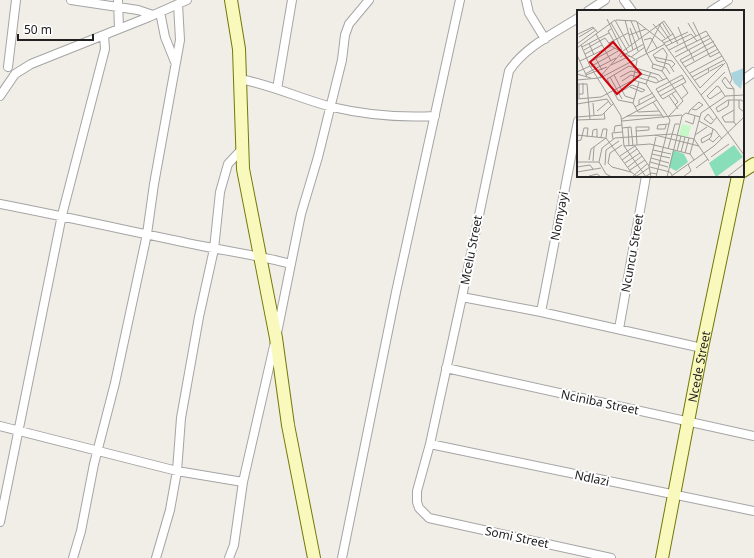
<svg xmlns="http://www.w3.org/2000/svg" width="754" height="558" font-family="'Noto Sans',sans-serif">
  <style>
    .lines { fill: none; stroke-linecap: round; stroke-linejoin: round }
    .street-casing { stroke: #a5a5a5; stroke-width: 10 }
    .secondary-casing { stroke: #727906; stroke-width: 14 }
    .street { stroke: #fff; stroke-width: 8 }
    .secondary { stroke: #f9f9bd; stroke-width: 12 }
    .labels { text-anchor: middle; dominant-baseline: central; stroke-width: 4; stroke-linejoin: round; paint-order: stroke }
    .street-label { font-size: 12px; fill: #212121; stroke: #fff }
    .inset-road { fill: none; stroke: #9e9b98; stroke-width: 1 }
    .view { fill: #ce030c; fill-opacity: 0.15; stroke: #ce030c; stroke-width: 2 }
    .inset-edge { fill: none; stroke: #212121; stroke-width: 2 }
  </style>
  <rect width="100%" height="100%" fill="#f1ede7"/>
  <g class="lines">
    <g class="street-casing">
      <path id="street" d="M71 0 138 10 153 15
        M118 0 119 29
        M526 0 529 13 545 39
        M624 0 632 11
        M588 11 605 0
        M711 11 728 0
        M160 12 165 37 175 62
        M578 18C554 33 525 47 509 71L462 297 430 444 417 491V502L419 508 429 518 611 558
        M8 67 16 0
        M240 79C272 85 301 99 332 107 366 115 400 118 435 116
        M743 80 754 72
        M277 89 292 0
        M0 96 15 74 31 64 149 17 187 0
        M0 204C67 217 134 232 202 246 232 252 261 256 291 264
        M462 297 541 312 702 348
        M541 312 578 121
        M619 329 646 176
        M277 333 301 214 318 157 342 60 345 35 349 24 369 0
        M446 368 754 436
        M0 426 177 471 243 482
        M430 444 754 511
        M0 522 62 215 105 49 104 35
        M73 558 81 531 94 464 115 383 147 234 154 184 180 40 178 4
        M156 558 170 510 177 471 181 418 199 317 214 249 220 192 228 164 243 148
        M229 558 234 545 243 482 274 346
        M342 558 396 292 460 0"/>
    </g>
    <g class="secondary-casing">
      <g id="secondary">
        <path d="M231 0 239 49 243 169 276 338 288 425 314 558"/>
        <path d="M743 171 754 164"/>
        <path id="s1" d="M662 558 702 348 738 176"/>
      </g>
    </g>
    <use href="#street" class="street"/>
    <use href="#secondary" class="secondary"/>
  </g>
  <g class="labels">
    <g class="street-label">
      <text transform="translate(559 216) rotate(-79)">Nomyayi</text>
      <text transform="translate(471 250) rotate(-79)">Mcelu Street</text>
      <text transform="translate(632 253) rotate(-80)">Ncuncu Street</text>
      <text stroke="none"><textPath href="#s1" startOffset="195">Ncede Street</textPath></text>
      <text transform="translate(600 402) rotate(12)">Nciniba Street</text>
      <text transform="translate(592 478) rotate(12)">Ndlazi</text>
      <text transform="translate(517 537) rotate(12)">Somi Street</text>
    </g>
  </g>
  <g transform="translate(577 10)">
    <rect width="167" height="167" fill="#f1ede7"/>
    <path d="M105 114 114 116 111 127 102 125Z" fill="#c6f9c8"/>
    <path d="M157 135 166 147 139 167 132 153ZM96 140 107 144 111 152 99 161 92 157Z" fill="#87deb8"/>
    <path d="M167 58V63L164 79 157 73 154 63Z" fill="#a9d4dd"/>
    <path class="inset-road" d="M30 9 45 40M39 10 59 11 86 32 167 145M48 10 56 40M54 11 62 29M60 12 69 42 76 54 75 58M85 12 93 25M116 12 133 47 143 42M34 13 51 42M111 13 119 26M76 14 88 28M82 14 95 33M101 17 111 41M53 18 61 41M34 19 31 21 41 38M1 24 16 17 21 23M19 24 34 51M52 25 69 19M2 27 17 18M67 30 74 28 80 38M85 31 96 24 101 34M12 33 17 45M32 33 51 23M87 33 111 22M0 34 19 20M4 35 13 56 44 106 47 136 69 167M89 36 114 24 120 31M5 37 32 23M0 38 38 10 52 36M7 40 28 28 34 36M92 40 129 21 150 54 155 69 153 73M112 40 117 51M69 42 84 13M98 42 132 25M8 44 25 35M0 45 10 67M43 47 67 34M54 47 68 37M77 47 95 51 98 54 94 58M98 47 134 28M19 49 25 60M3 51 34 36 58 49M11 53 38 38M105 53 139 35M76 54 89 58 93 64M34 55 53 46M13 57 43 40M108 57 141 39M75 58 85 61 106 91 92 106M85 61 87 57 89 49 90 46V44L86 38 76 45 80 51 88 53 91 54H92L97 62M133 61 146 54M0 62 13 56M113 63 145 46M0 64 14 68M8 64 39 48M9 65 30 57M37 65 48 86 57 89M33 67 45 89M43 67 54 61 79 68 82 72M115 67 147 50M23 68 88 34M0 70 22 68 46 41 87 11 96 24M56 70 60 51 59 49M118 70 132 62 131 58M45 71 54 65 79 73 90 68M0 74H10L13 110M2 74V88M69 74 74 62M53 77 65 82 68 80M123 78 103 50 137 31M123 78 148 53M157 79 150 78 145 71 148 67 157 79V112L159 115M45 81 55 75 68 80M145 81 133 89 130 86 140 76 142 77 148 86M81 82 107 68M2 84H6V73M95 84 101 92 98 95M124 85 148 62M83 86 109 72 105 65 79 79 84 87 86 89 99 81M92 86 101 99M0 89 24 87 56 70 69 74 93 110 79 167M104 89 111 83 105 74M152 90 151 96 141 102 139 98 151 90H164L167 92M162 90V98L167 102M76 92 87 108M16 93 17 105M56 93 62 72M0 94 30 89 34 95M62 95V90L76 83M58 97 78 86M157 100 145 107 148 112H157M20 101 32 91M82 101 61 102 56 93 41 90 30 69 52 56 82 65 86 70M111 104 113 100 122 92 126 95 119 100 115 99M50 106 85 105M0 107 25 105 37 93M45 109 80 90M127 109 134 114 140 107M127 109 131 104 136 110M0 110 28 109 27 103M45 111 105 105M108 111 116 114 118 106M122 111 138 120 145 129M89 115 88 119H80L81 115 92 114M51 117 52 136M45 118 54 117 56 136M59 121 72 120V117H59L60 135M37 122 38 116 45 115M135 123 124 129 125 133 132 129 134 127 136 119M0 125 28 128M78 125 122 136M118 125 130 117M15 127 16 120 20 119V127M24 127 26 119H30L29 128M29 128 54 162M36 129 35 123 45 122M117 129 132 151M132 129 136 132 142 126M0 131 4 130 7 118H11L10 127M45 135 33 143 31 153 35 157 54 162 61 167M47 136 73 134 113 144M58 136 72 156M91 139 98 114H102M76 140 94 144M100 141 104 126M104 142 108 127M108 143 112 128M75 144 93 148M43 146 58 136M134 147 152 134M74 148 92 153M12 150 14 139 29 128M45 150 60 139M117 150 113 144 124 103 149 86 167 85M16 151 17 137M0 152H22M73 152 91 157M48 153 63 143M28 155 29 140 42 131M0 157 13 155 16 159M51 157 65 146M119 158 131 149M53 160 68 150M0 162 24 158M12 166 20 164 24 167M60 166 73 157 93 162 95 165M35 167 29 164 22 152 25 138 38 128 95 124 117 129M55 167 70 154M68 167 74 163 80 164M74 167 72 156 79 127M90 167 105 106 109 103 123 107M93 167 137 136 167 107M106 167 114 161 111 154M150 167 167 154"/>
    <path class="view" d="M36 32 64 64 40 84 13 52Z"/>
    <rect width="167" height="167" class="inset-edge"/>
  </g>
  <path d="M18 34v6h75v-6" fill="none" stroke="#212121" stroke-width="2"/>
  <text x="24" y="34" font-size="12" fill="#212121" stroke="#ffffff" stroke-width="3" paint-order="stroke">50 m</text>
</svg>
